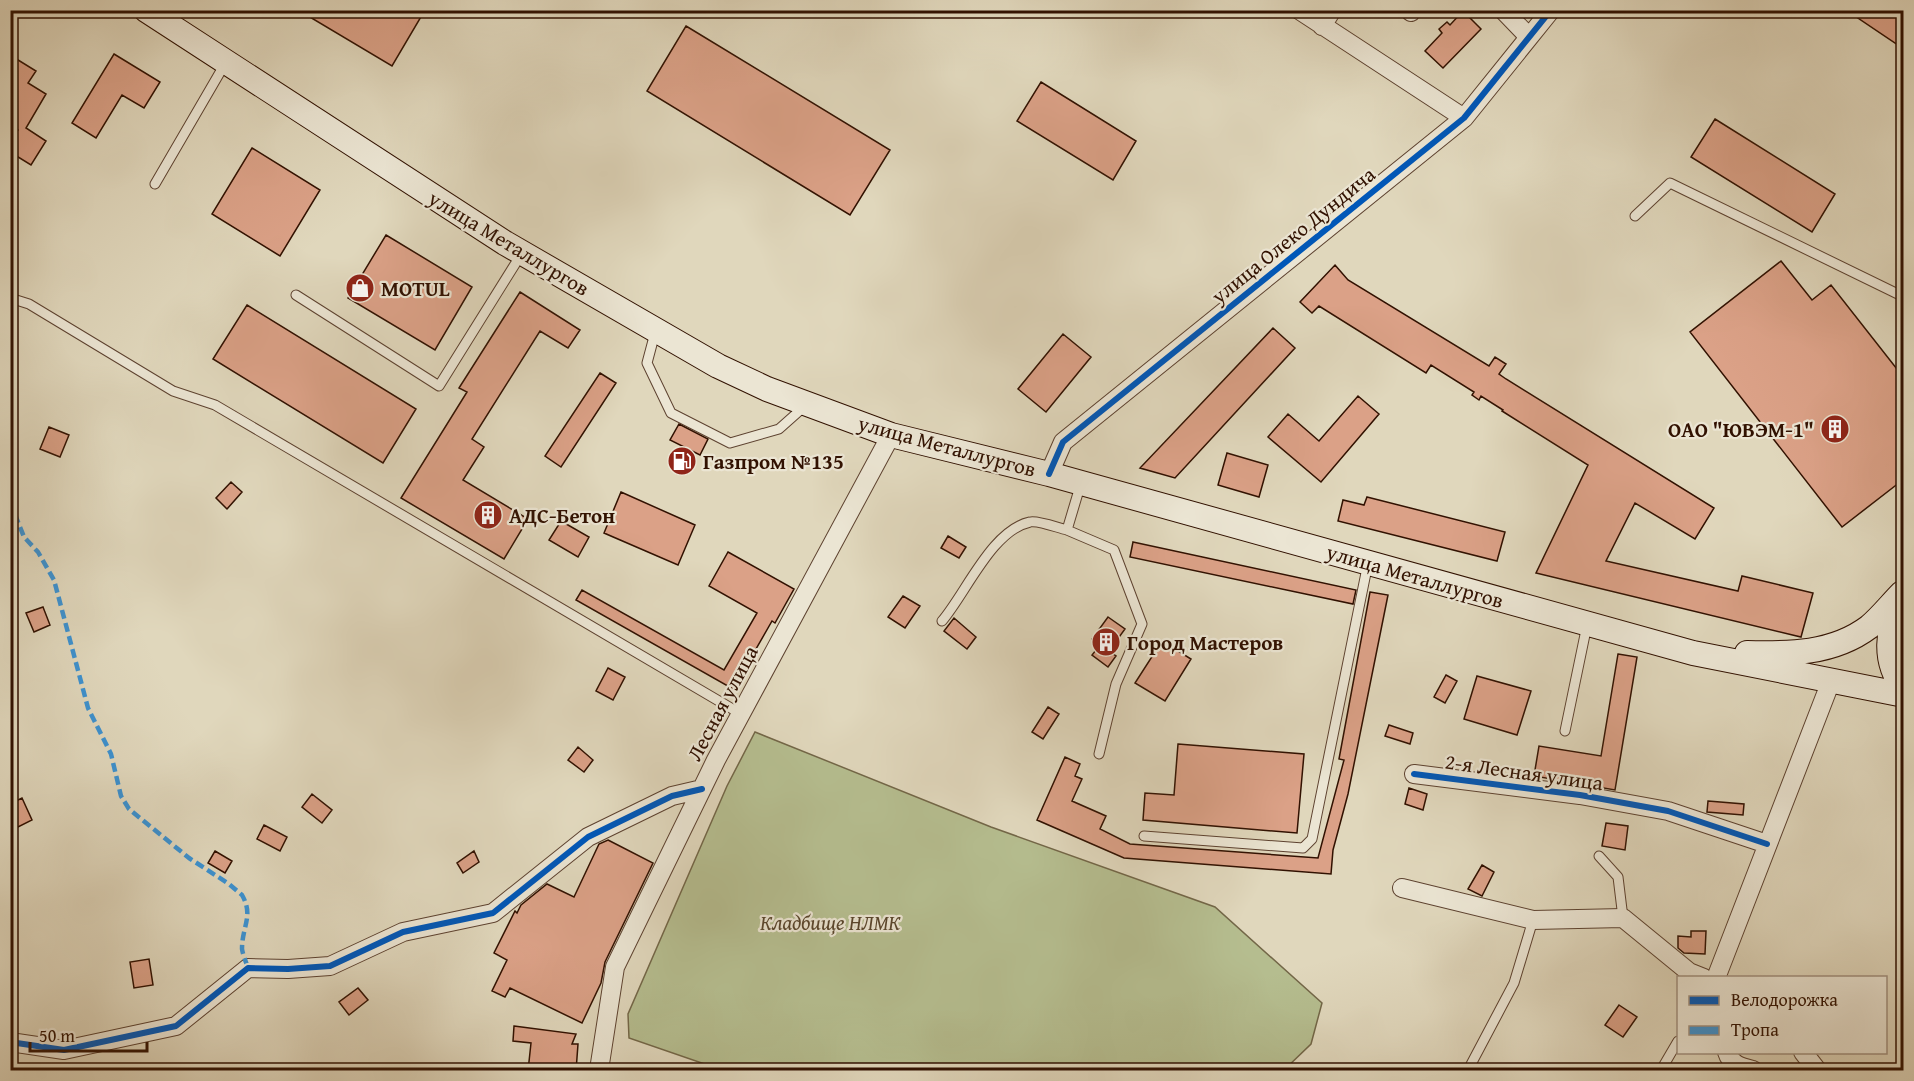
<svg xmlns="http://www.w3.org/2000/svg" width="1914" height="1081" font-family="'Gentium Book Plus',serif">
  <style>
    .green { fill: #b5bd8f; stroke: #736748; stroke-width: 1.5 }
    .building { fill: #dba187; stroke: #311101; stroke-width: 1.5 }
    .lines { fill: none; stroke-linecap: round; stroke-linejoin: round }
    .lane-casing { stroke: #5d4230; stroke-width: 11 }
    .street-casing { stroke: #5d4230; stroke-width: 20 }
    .secondary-casing { stroke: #311101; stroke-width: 26 }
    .lane { stroke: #ebe5d3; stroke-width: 9 }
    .street { stroke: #ebe5d3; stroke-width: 18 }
    .secondary { stroke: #ebe5d3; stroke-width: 24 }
    .quiet { stroke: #3d92d0; stroke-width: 4.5; stroke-dasharray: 9 4.5; stroke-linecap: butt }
    .cycleway-casing { stroke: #ebe5d3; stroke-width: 10 }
    .cycleway { stroke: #0057b8; stroke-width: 6 }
    .labels { text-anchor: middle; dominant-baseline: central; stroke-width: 4.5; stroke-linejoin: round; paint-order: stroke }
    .street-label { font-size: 21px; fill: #311101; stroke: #ebe5d3 }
    .poi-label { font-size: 21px; font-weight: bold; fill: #311101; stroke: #ebe5d3; text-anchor: start }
    .park-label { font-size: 21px; font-style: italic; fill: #59452c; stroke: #ebe5d3 }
  </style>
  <rect width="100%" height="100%" fill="#e0d7bc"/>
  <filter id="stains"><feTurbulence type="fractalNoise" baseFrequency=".00333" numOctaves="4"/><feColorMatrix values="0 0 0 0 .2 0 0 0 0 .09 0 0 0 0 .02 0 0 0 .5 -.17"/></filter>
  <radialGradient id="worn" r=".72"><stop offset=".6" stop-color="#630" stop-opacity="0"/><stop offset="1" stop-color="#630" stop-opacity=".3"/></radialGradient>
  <path class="green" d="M755 732 991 827 1215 907 1322 1003 1311 1044 1284 1070H722L629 1038 628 1014 727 786Z"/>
  <path class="building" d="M298 10H425L392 66Z
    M1846 10H1904V49Z
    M1463 11 1481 29 1443 68 1425 51 1442 33 1439 29 1447 22 1450 25Z
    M686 26 890 150 850 215 647 91Z
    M114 54 160 82 144 108 122 95 96 138 72 123Z
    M10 55 36 71 28 83 46 94 26 128 46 141 31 165 10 152V142L18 130 10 126Z
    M1041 82 1136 141 1113 180 1017 121Z
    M1715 119 1835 194 1812 232 1691 157Z
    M252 148 320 190 280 256 212 214Z
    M386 235 472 287 435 350 348 298Z
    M1781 261 1812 300 1831 285 1904 378V479L1842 527 1690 332Z
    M1335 265 1348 280 1489 366 1495 357 1506 364 1499 374 1506 379 1714 508 1695 539 1635 503 1606 561 1738 591 1742 576 1813 593 1801 637 1536 573 1588 465 1502 411 1503 410 1481 396 1479 400 1472 395 1474 392 1431 365 1426 373 1319 306 1312 313 1300 302Z
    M520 292 580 330 568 348 540 331 472 439 484 447 463 480 528 519 504 559 401 498 467 392 459 388Z
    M247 305 416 409 383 463 213 359Z
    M1273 328 1295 348 1175 478 1140 468Z
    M1063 334 1091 357 1046 412 1018 389Z
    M600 373 616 383 561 467 545 456Z
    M1358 396 1379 414 1321 482 1268 437 1288 414 1319 441Z
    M679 424 708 439 700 455 670 440Z
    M49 427 69 435 60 457 40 449Z
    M1227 453 1268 465 1259 497 1218 485Z
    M231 482 242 492 227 509 216 498Z
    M621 492 695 525 678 565 604 533Z
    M1367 497 1505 532 1497 561 1338 521 1343 500 1364 505Z
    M561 521 589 537 578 557 549 540Z
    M948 536 966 547 959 558 941 548Z
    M1133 542 1356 590 1353 604 1130 557Z
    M728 552 794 589 775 623 772 621 733 689 576 600 582 590 724 670 757 613 709 586Z
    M1370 592 1388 595 1348 794 1333 850 1331 874 1124 858 1037 820 1065 757 1080 764 1075 776 1082 779 1072 801 1106 816 1100 829 1130 844 1318 858 1344 760 1339 759Z
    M903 596 920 606 905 628 888 617Z
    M43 607 50 625 34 632 26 613Z
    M1108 617 1125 629 1109 651 1092 639Z
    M954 618 976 637 967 649 944 631Z
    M1162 641 1191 659 1165 701 1135 683Z
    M1100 645 1116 656 1108 667 1092 655Z
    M1618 654 1637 657 1615 790 1534 776 1539 746 1601 756Z
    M608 668 625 677 613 700 596 691Z
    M1446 675 1457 681 1445 703 1434 697Z
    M1477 676 1531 691 1517 735 1464 719Z
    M1048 707 1059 714 1043 739 1032 732Z
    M1389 725 1413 733 1410 744 1385 736Z
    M1178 744 1304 754 1297 833 1143 820 1145 793 1174 795Z
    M578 747 593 760 584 772 568 760Z
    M1409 788 1427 794 1423 810 1405 804Z
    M312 794 332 810 322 823 302 807Z
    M22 798 32 820 10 831V804Z
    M1708 801 1744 804 1743 815 1707 812Z
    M1606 823 1628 826 1625 850 1602 846Z
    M264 825 287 837 280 851 257 839Z
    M608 840 653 863 605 962 601 983 582 1023 510 988 505 997 492 991 507 960 494 953 515 911 517 913 521 905 547 884 574 897 599 844Z
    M215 851 232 861 225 873 208 863Z
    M474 851 479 862 463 873 457 863Z
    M1482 865 1494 872 1482 896 1468 889Z
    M1691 931H1706L1705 954 1684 953 1678 948V936L1691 937Z
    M149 959 153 985 134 988 130 962Z
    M358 988 368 1000 349 1015 339 1002Z
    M1619 1005 1637 1017 1623 1037 1605 1025Z
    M514 1026 576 1034 572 1044H578L576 1071H528L531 1043 513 1041Z"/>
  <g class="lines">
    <g class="lane-casing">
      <path id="lane" d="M155 184 226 62
        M1635 216 1670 183 1904 297
        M296 295 439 386 522 253
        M10 298 29 304 173 391 215 405 741 714
        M655 333 647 363 671 413 730 443 779 429 806 405
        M1081 483 1067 530 1114 550 1142 624 1116 684 1099 754
        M942 621C966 593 992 530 1030 522 1038 520 1058 528 1067 530
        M1565 731 1587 625
        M1144 836 1303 848 1312 839 1368 563
        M1599 856 1618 877 1623 918
        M1468 1070 1514 983 1533 920
        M1661 1070 1678 1041"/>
    </g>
    <g class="street-casing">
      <path id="street" d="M1299 10 1464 118
        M1503 10 1529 37
        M1411 12 1412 10
        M1322 26 1332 10
        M1049 474 1063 442 1464 118 1551 10
        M1414 774 1580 795 1668 811 1767 844
        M1402 888 1533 920 1623 918 1689 972 1704 978
        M1716 978 1831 681
        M10 1042 64 1050 176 1026 248 968 288 969 330 966 403 932 493 913 588 837 672 796 702 789
        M1727 1052C1731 1065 1741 1067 1753 1070
        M1803 1052 1817 1070
        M599 1070 615 967 716 760 891 435"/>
    </g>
    <g class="secondary-casing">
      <path id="secondary" d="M146 10 505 243 718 366 767 389 891 435 1049 474 1693 653 1904 695
        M1900 599C1888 629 1882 661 1904 688
        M1747 653C1789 654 1833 654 1869 627 1881 617 1891 604 1902 593"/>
    </g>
    <use href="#lane" class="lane"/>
    <use href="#street" class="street"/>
    <use href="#secondary" class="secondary"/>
    <path class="quiet" d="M10 502 24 537 38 552 54 580 88 708 111 754 121 796 129 809 189 858 229 884 242 895C254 916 242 926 242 949 243 955 246 962 248 968"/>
    <g class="cycleway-casing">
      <path id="cycleway" d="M1049 474 1063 442 1464 118 1551 10
        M1414 774 1580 795 1668 811 1767 844
        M10 1042 64 1050 176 1026 248 968 288 969 330 966 403 932 493 913 588 837 672 796 702 789"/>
    </g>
    <use href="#cycleway" class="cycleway"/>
  </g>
  <defs>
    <g id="shop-disc" transform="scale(1.5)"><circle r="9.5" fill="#8f2418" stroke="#ebe5d3"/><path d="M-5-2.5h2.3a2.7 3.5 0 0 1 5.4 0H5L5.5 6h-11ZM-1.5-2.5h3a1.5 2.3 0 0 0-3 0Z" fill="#fff"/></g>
    <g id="building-disc" transform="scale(1.5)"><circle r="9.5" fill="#8f2418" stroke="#ebe5d3"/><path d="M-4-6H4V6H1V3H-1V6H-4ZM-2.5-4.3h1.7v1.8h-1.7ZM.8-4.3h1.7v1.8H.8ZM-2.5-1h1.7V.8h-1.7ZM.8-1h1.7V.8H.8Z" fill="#fff"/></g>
    <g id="fuel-disc" transform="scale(1.5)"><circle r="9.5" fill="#8f2418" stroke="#ebe5d3"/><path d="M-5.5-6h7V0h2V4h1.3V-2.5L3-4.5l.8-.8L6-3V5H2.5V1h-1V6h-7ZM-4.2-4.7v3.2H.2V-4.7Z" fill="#fff"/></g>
  </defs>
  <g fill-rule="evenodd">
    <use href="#shop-disc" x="360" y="288"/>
    <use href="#building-disc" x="1835" y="429"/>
    <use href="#fuel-disc" x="682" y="461"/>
    <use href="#building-disc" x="488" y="515"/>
    <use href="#building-disc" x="1106" y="642"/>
  </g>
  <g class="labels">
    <g class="street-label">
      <text transform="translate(1293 235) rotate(-39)">улица Олеко Дундича</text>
      <text transform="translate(509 243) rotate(31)">улица Металлургов</text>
      <text transform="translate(947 446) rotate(15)">улица Металлургов</text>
      <text transform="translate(1415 576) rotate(16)">улица Металлургов</text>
      <text transform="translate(722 703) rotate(-62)">Лесная улица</text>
      <text transform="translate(1524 772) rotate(8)">2-я Лесная улица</text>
    </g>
    <g class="poi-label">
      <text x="381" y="288">MOTUL</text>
      <text x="1814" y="429" text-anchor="end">ОАО "ЮВЭМ-1"</text>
      <text x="703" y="461">Газпром №135</text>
      <text x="509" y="515">АДС-Бетон</text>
      <text x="1127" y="642">Город Мастеров</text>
    </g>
    <g class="park-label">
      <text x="830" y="922">Кладбище НЛМК</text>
    </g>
  </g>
  <rect width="1914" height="1081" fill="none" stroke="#e0d7bc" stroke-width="36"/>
  <rect x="12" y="12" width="1890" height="1057" fill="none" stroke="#311101" stroke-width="3"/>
  <rect x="18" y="18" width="1878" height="1045" fill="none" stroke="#311101" stroke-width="1.5"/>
  <rect x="1677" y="976" width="210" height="78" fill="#ebe5d3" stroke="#a1907f" stroke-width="1.5"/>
  <rect x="1689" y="996" width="30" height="9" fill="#0057b8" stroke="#a1907f" stroke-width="1.5"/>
  <text x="1731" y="1006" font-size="18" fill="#311101">Велодорожка</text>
  <rect x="1689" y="1026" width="30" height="9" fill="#3d92d0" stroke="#a1907f" stroke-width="1.5"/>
  <text x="1731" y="1036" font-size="18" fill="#311101">Тропа</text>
  <path d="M30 1042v9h117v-9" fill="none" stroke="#311101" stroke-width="3"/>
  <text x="39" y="1042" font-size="18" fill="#311101" stroke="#ebe5d3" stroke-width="4.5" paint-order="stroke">50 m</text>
  <rect width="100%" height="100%" filter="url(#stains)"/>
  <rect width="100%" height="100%" fill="url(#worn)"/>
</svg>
